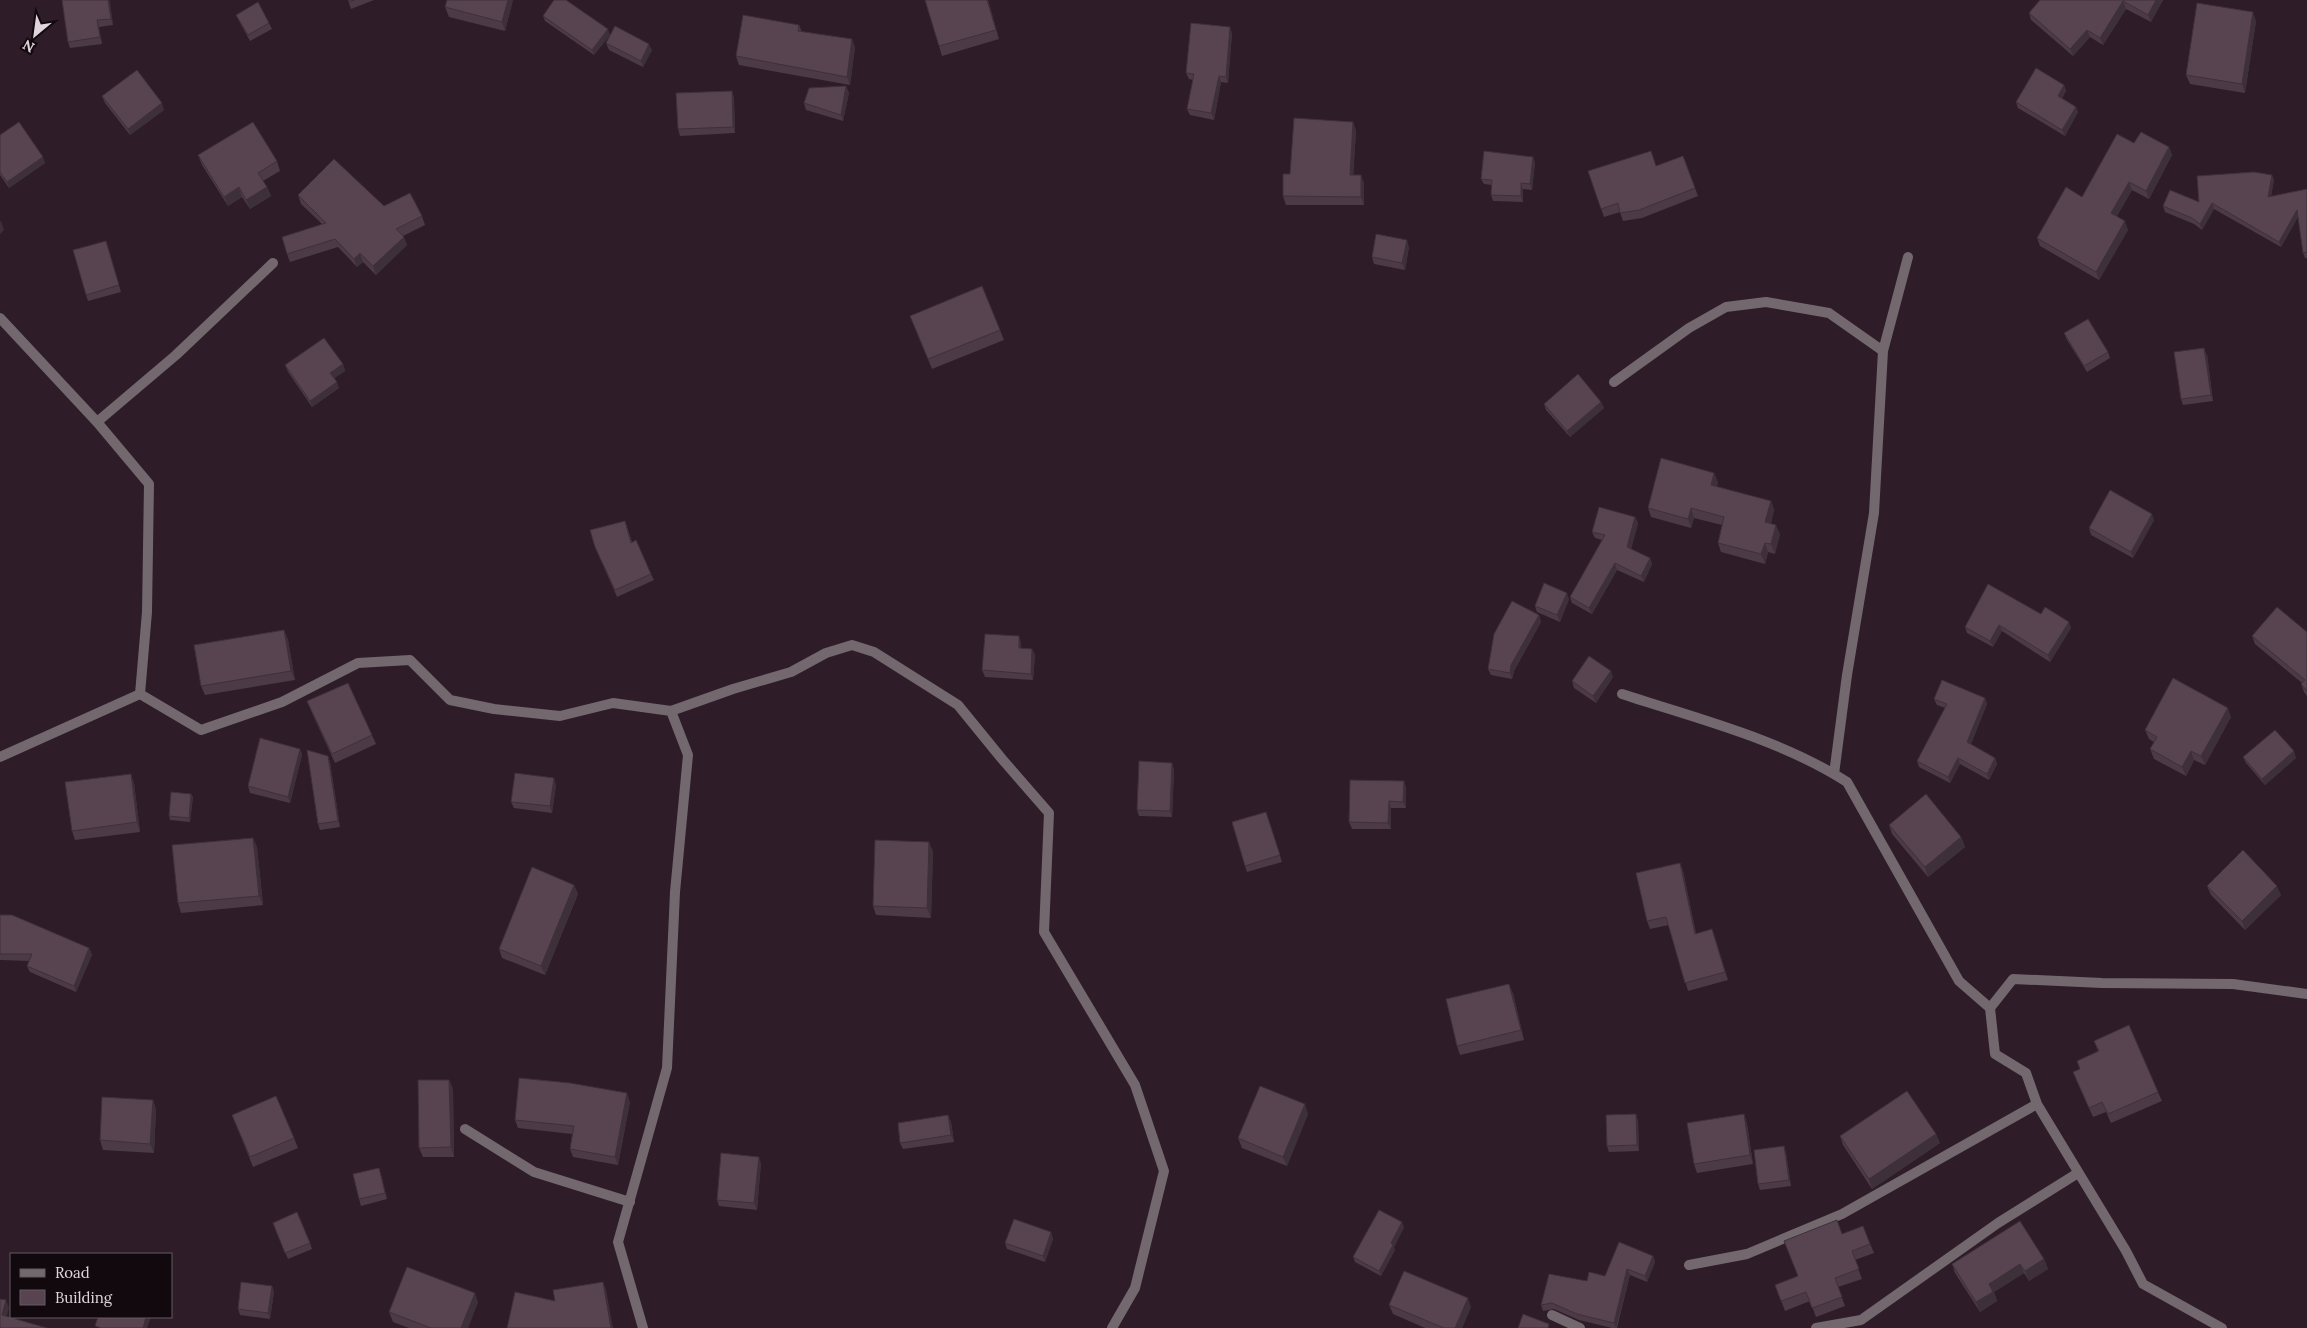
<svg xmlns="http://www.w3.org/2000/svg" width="2307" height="1328" font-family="Lora,serif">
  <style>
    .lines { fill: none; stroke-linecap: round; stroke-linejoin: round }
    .lane { stroke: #72686e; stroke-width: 10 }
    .street { stroke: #72686e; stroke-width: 10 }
    .wall { fill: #4c3a46 }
    .shaded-wall { fill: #3e3039 }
    .building { fill: #584451; stroke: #3e3039 }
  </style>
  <rect width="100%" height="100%" fill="#2e1c28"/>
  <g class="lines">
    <path class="lane" d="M465 1129 534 1172 630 1202"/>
    <path class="street" d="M0 318 97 422 149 484 147 612 140 694 201 730 282 702 358 663 410 660 450 700 494 709 560 716 613 703 671 711 688 755 675 892 667 1068 618 1242 643 1328
      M1614 382 1689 328 1726 307 1766 302 1829 313 1883 351
      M97 422 176 355 273 263
      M1622 694C1698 719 1780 739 1847 782L1959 981 1990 1008 1995 1054 2026 1073 2037 1104 2126 1251 2143 1284 2222 1328
      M671 711 733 689 791 672 826 653 852 645 874 652 958 705 1002 759 1049 813 1044 932 1135 1085 1164 1171 1135 1288 1112 1328
      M0 757 140 694
      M1834 774 1847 675 1874 513 1883 351 1908 257
      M1990 1008 2013 979 2102 983 2233 984 2307 994
      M1689 1265 1747 1254 1842 1214 2037 1104
      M1552 1315 1580 1328
      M1816 1328 1861 1320 1998 1223 2078 1173"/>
  </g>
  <path class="wall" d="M62 0H109L113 25 99 27 102 44 70 48 68 42Z
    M348 0H374L351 9Z
    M513 0 505 31 449 17 445 7Z
    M925 0H988L999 39 942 56Z
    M2040 0H2163L2151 22 2126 9 2103 45 2090 37 2073 56 2031 20 2029 13Z
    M236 15 269 23 272 29 250 41 239 21Z
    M543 16 610 35 594 55 545 21Z
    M2256 21 2245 93 2190 84 2186 75Z
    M799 25 802 32 855 47 850 85 739 65 736 56Z
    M1232 33 1228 83 1221 82 1214 120 1190 115 1187 109 1193 80 1189 79 1186 73Z
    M606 43 652 50 643 67 609 50Z
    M2064 85 2066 91 2062 98 2076 107 2078 112 2065 136 2018 108 2016 102Z
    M846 86 849 93 843 121 806 110 804 103Z
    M732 91 734 98 735 133 680 136 678 129Z
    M102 96 164 110 130 135 105 103Z
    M1353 122 1356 131 1353 175 1364 183V205H1286L1283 196 1290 174Z
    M0 135 45 163 9 188 0 175Z
    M2134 143 2169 147 2172 155 2149 199 2132 190 2117 216 2128 230 2099 280 2040 246 2037 238 2082 197Z
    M198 155 277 161 280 171 263 181 267 187 271 196 250 209 242 197 228 206 202 165Z
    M1683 156 1698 196 1642 218 1623 221 1620 212 1604 217 1588 171 1656 166Z
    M1533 157 1535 163 1532 190 1523 189V202L1493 201 1491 195 1492 185 1484 184 1481 179Z
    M2272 175 2274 180 2271 196 2307 189V258H2305L2303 253 2298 217 2281 247 2214 209 2202 230 2194 224 2165 212 2163 206 2199 202Z
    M298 195 384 206 422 216 425 225 403 236 407 245 376 275 363 262 357 267 338 247 290 262 287 254 322 224 301 204Z
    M106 241 121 292 88 301 86 295Z
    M1409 247 1405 270 1374 264 1372 257Z
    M910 316 1000 330 1004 340 932 369Z
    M2064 333 2108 352 2110 358 2087 372 2067 340Z
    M2207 355 2213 401 2183 405 2181 399Z
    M343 364 345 371 334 378 339 388 312 407 288 372 285 365Z
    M1601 402 1604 408 1570 437 1546 410 1544 404Z
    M1714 473 1718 483 1716 487 1771 501 1774 510 1771 523 1780 534 1775 554 1768 552 1765 564 1721 552 1718 543 1722 525 1694 518 1691 528 1651 517 1648 508Z
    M1635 517 1638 523 1631 549 1650 558 1652 564 1644 582 1617 570 1592 614 1572 603 1570 597 1602 540 1595 538 1592 532Z
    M2154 520 2133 558 2091 535 2089 528Z
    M625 521 632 542 651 574 654 580 617 597 595 547Z
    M1569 599 1560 622 1537 612 1535 606Z
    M2041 614 2071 628 2050 662 2002 631 1993 647 1967 633 1965 627Z
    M1539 615 1541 622 1514 671 1512 679 1491 675 1488 669Z
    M284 630 288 640 295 680 205 695 201 686Z
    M2307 632V696L2304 692 2301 684 2302 683 2255 644 2252 636Z
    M1021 643V648L1032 649 1035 655 1033 680 985 677 982 670Z
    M1613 677 1596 703 1574 688 1572 681Z
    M1985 698 1987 704 1971 744 1995 758 1997 764 1989 780 1960 764 1950 783 1919 767 1917 761 1945 708 1937 705 1934 699Z
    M307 701 372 735 376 744 335 763 311 711Z
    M2231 717 2205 765 2194 760 2186 776 2154 759 2150 749 2154 742 2149 739 2145 730Z
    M300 749 302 755 290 803 250 793 248 786Z
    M328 756 330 762 340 827 320 830 318 824Z
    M2243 757 2296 758 2265 785 2246 763Z
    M1172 763 1174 770 1172 817 1139 816 1137 810Z
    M134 783 140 832 75 840 72 831Z
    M556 785 552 813 514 808 511 802Z
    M1406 787V808H1391V829H1352L1349 822Z
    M191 794 193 797 190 822 170 820 169 816Z
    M1266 812 1282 862 1247 872 1245 866Z
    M1889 825 1961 837 1965 847 1928 877 1892 834Z
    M253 838 257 847 263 905 181 913 178 903Z
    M933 851 931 918 876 915 873 906Z
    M1680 863 1683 871 1696 934 1712 929 1728 980 1688 991 1669 925 1650 929 1647 921Z
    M574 885 578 894 545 975 502 958 499 949Z
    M2207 886 2281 895 2245 930 2211 895Z
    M0 915 89 948 92 955 76 992 30 972 27 966 30 961 0 960Z
    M1513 993 1524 1040 1460 1055 1457 1046Z
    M2094 1041 2158 1092 2162 1101 2111 1123 2106 1112 2093 1117 2073 1072 2080 1069 2077 1061 2098 1051Z
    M449 1080 453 1089 454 1157H423L419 1148Z
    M153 1100 156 1110 154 1153 103 1150 100 1140Z
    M630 1102 618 1165 573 1157 570 1149 572 1134 518 1128 515 1120Z
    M1308 1114 1287 1166 1242 1148 1238 1138Z
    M1744 1114 1747 1124 1753 1164 1697 1173 1694 1164Z
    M232 1115 294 1138 298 1148 253 1167Z
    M948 1115 951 1122 954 1142 903 1149 900 1143Z
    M1638 1120 1639 1151 1609 1152 1607 1146Z
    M1936 1134 1940 1143 1872 1189 1843 1145 1840 1136Z
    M1784 1146 1786 1153 1791 1186 1760 1190 1758 1184Z
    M761 1163 757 1210 719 1206 717 1200Z
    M381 1174 387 1199 361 1206 359 1199Z
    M1863 1226 1874 1253 1855 1260 1862 1279 1838 1287 1845 1306 1816 1317 1810 1301 1785 1311 1775 1285 1798 1276 1842 1234Z
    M1404 1227 1394 1247 1395 1250 1381 1276 1355 1262 1353 1257Z
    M275 1229 310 1243 312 1249 288 1259Z
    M1051 1232 1053 1239 1045 1262 1007 1249 1005 1243Z
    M1653 1256 1655 1262 1647 1282 1630 1275 1617 1328H1612L1579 1320 1554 1309 1543 1311 1541 1305 1587 1281 1605 1276Z
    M2044 1259 2048 1269 2029 1281 2024 1273 1994 1292 1997 1301 1980 1312 1955 1273 1952 1264Z
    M272 1286 274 1292 270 1319 240 1315 238 1309Z
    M478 1302 468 1328H409L393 1322 389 1312Z
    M1389 1305 1471 1307 1462 1328H1425L1393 1314Z"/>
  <path class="shaded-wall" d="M108 0H109L110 2 113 25 111 19Z
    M508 0H513L505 31 502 22Z
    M987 0H988L999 39 996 30Z
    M2156 0H2163L2151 22 2148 15Z
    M2123 1 2126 9 2103 45 2100 38Z
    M2253 12 2256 21 2245 93 2242 84Z
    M97 20 99 27 102 44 100 37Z
    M1230 27 1232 33 1228 83 1226 77Z
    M608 29 610 35 594 55 592 50Z
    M2087 30 2090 37 2073 56 2070 49Z
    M852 39 855 47 850 85 847 77Z
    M649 44 652 50 643 67 641 61Z
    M1219 76 1221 82 1214 120 1211 113Z
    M2064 85 2066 91 2060 102 2058 96Z
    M846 86 849 93 843 121 841 115Z
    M732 91 734 98 735 133 733 127Z
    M162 103 164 110 130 135 128 129Z
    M2076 107 2078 112 2065 136 2062 130Z
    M1353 122 1356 131 1353 183 1350 175Z
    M2169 147 2172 155 2149 199 2146 191Z
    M43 157 45 163 9 188 7 182Z
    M1533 157 1535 163 1532 190 1530 184Z
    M1361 175 1364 183V205L1361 197Z
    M2272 175 2274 180 2270 202 2268 197Z
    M2129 182 2132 190 2114 221 2111 213Z
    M1521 183 1523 189V202L1521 196Z
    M239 187 242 197 228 206 224 197Z
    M267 187 271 196 250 209 246 200Z
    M2212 203 2214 209 2202 230 2200 224Z
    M2297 210 2299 215 2281 247 2279 242Z
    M1 221 4 230 0 234V222Z
    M2125 221 2128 230 2099 280 2096 272Z
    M404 237 407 245 376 275 373 266Z
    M1407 240 1409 247 1405 270 1402 263Z
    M360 253 363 262 357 267 354 259Z
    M2204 348 2207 355 2213 401 2211 395Z
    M343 364 345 371 333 379 330 373Z
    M337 382 339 388 312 407 310 401Z
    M1601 402 1604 408 1570 437 1567 431Z
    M1714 473 1718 483 1714 495 1711 485Z
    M1771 501 1774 510 1769 531 1765 522Z
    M1691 508 1694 518 1691 528 1688 519Z
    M2152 514 2154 520 2133 558 2131 552Z
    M1635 517 1638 523 1630 554 1627 547Z
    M1776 525 1780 534 1775 554 1771 544Z
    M1765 543 1768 552 1765 564 1761 554Z
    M1650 558 1652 564 1644 582 1641 576Z
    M1615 563 1617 570 1592 614 1589 608Z
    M1567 593 1569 599 1560 622 1557 615Z
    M1539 615 1541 622 1514 671 1512 679 1510 673 1511 665Z
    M2069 622 2071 628 2050 662 2048 655Z
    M1999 625 2002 631 1993 647 1990 641Z
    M284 630 288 640 295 680 291 671Z
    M1019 636 1021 643V654L1019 648Z
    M1032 649 1035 655 1033 680 1031 674Z
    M1611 671 1613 677 1596 703 1593 696Z
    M1985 698 1987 704 1969 748 1967 742Z
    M2228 708 2231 717 2205 765 2201 756Z
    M300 749 302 755 290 803 288 797Z
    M2191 751 2194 760 2186 776 2182 767Z
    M2294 751 2296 758 2265 785 2262 779Z
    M328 756 330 762 340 827 338 821Z
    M1958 758 1960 764 1950 783 1948 777Z
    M1995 758 1997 764 1989 780 1987 774Z
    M1172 763 1174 770 1172 817 1170 811Z
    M131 774 134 783 140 832 137 822Z
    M554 778 556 785 552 813 550 806Z
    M1404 781 1406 787V808L1403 802Z
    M191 794 193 797 190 822 189 818Z
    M1389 801 1391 808V829L1388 823Z
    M1961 837 1965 847 1928 877 1925 867Z
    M253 838 257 847 263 905 259 896Z
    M929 842 933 851 931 918 927 908Z
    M1680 863 1683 871 1698 942 1695 934Z
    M574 885 578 894 545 975 541 966Z
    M2277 886 2281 895 2245 930 2242 921Z
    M1712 929 1715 937 1728 980 1725 972Z
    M89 948 92 955 76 992 74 986Z
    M1509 984 1513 993 1524 1040 1521 1030Z
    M449 1080 453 1089 454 1157 451 1147Z
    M627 1093 630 1102 618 1165 615 1157Z
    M153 1100 156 1110 154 1153 150 1144Z
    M1305 1104 1308 1114 1287 1166 1283 1157Z
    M1636 1114 1638 1120 1639 1151 1637 1145Z
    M1744 1114 1747 1124 1753 1164 1750 1155Z
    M948 1115 951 1122 954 1142 951 1135Z
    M1936 1134 1940 1143 1872 1189 1869 1179Z
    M1784 1146 1786 1153 1791 1186 1789 1180Z
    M759 1157 761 1163 757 1210 754 1203Z
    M379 1168 381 1174 387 1199 385 1193Z
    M1402 1222 1404 1227 1394 1247 1395 1250 1381 1276 1379 1271 1391 1243Z
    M1051 1232 1053 1239 1045 1262 1043 1256Z
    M1653 1256 1655 1262 1647 1282 1645 1276Z
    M2044 1259 2048 1269 2029 1281 2025 1271Z
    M2020 1264 2024 1273 1994 1292 1997 1301 1980 1312 1976 1302 1989 1284Z
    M1627 1269 1630 1275 1616 1328 1614 1323Z
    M603 1282 606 1290 613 1328H611Z
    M272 1286 274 1292 270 1319 268 1313Z
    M475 1293 478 1302 468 1328H461Z
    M1468 1298 1471 1307 1462 1328H1455Z
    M6 1300 9 1308 5 1323 2 1315Z
    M146 1317H151L147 1328H143Z"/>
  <path class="building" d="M62 0H108L111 19 97 20 100 37 68 42Z
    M348 0H355L349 2Z
    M447 0H508L502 22 445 7Z
    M554 0H566L608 29 592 50 543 16Z
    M925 0H987L996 30 939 46Z
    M2040 0H2156L2148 15 2123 1 2100 38 2087 30 2070 49 2029 13Z
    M258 2 269 23 248 35 236 15Z
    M2197 3 2253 12 2242 84 2186 75Z
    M743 15 799 25 798 31 852 39 847 77 736 56Z
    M1191 23 1230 27 1226 77 1219 76 1211 113 1187 109 1194 74 1186 73Z
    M615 26 649 44 641 61 606 43Z
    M2036 68 2064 85 2058 96 2076 107 2062 130 2016 102Z
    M137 70 162 103 128 129 102 96Z
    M846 86 841 115 804 103 809 88Z
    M732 91 733 127 678 129 676 93Z
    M1294 118 1353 122 1350 175H1361V197L1283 196V174H1290Z
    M19 122 43 157 7 182 0 172V135Z
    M253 122 277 161 258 173 267 187 246 200 239 187 224 197 198 155Z
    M2141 132 2169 147 2146 191 2129 182 2111 213 2125 221 2096 272 2037 238 2066 187 2082 197 2117 134 2134 143Z
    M1484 151 1533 157 1530 184 1521 183V196L1491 195 1492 180 1481 179Z
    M1651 151 1656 166 1683 156 1695 188 1639 210 1620 213 1618 203 1601 209 1588 171Z
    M334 159 384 206 410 193 422 216 396 229 404 237 373 266 360 253 354 259 335 239 287 254 282 237 326 223 298 195Z
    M2254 172 2272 175 2268 197 2307 189V252L2303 253 2297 210 2279 242 2212 203 2200 224 2192 218 2163 206 2170 190 2199 202 2197 176Z
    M1376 234 1407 240 1402 263 1372 257Z
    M106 241 119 285 86 295 73 250Z
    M982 286 1000 330 928 359 910 316Z
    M2088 319 2108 352 2084 366 2064 333Z
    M324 338 343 364 330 373 337 382 310 401 285 365Z
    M2204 348 2211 395 2181 399 2174 352Z
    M1578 374 1601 402 1567 431 1544 404Z
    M1661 458 1714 473 1711 485 1771 501 1765 522 1776 525 1771 544 1765 543 1761 554 1718 543 1724 517 1691 508 1688 519 1648 508Z
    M2110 490 2152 514 2131 552 2089 528Z
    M1599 507 1635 517 1627 547 1650 558 1641 576 1615 563 1589 608 1570 597 1605 535 1592 532Z
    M625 521 631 543 636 540 651 574 615 590 595 547 590 530Z
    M1544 583 1567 593 1557 615 1535 606Z
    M1988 584 2041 614 2045 607 2069 622 2048 655 1999 625 1990 641 1965 627Z
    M1512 601 1539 615 1511 665 1510 673 1488 669 1494 634Z
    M2277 607 2307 632V691L2301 684 2305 680 2252 636Z
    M284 630 291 671 201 686 194 645Z
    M985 634 1019 636V648L1032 649 1031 674 982 670Z
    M1589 656 1611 671 1593 696 1572 681Z
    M2173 678 2228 708 2201 756 2191 751 2182 767 2150 749 2157 737 2145 730Z
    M1942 680 1985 698 1967 742 1995 758 1987 774 1958 758 1948 777 1917 761 1947 704 1934 699Z
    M348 683 372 735 332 754 307 701Z
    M2275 730 2294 751 2262 779 2243 757Z
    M260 738 300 749 288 797 248 786Z
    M307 750 328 756 338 821 318 824Z
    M1139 761 1172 763 1170 811 1137 810Z
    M515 773 554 778 550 806 511 802Z
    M131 774 137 822 72 831 65 782Z
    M1350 780 1404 781 1403 802 1389 801 1388 823 1349 822Z
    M171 792 191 794 189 818 169 816Z
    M1926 794 1961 837 1925 867 1889 825Z
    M1266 812 1280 855 1245 866 1232 822Z
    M253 838 259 896 178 903 172 845Z
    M875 840 929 842 927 908 873 906Z
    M2243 850 2277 886 2242 921 2207 886Z
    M1680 863 1695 934 1712 929 1725 972 1685 983 1666 917 1647 921 1636 873Z
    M532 867 574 885 541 966 499 949Z
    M0 915H12L89 948 74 986 27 966 32 954H0Z
    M1509 984 1521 1030 1457 1046 1446 999Z
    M2129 1025 2158 1092 2108 1114 2102 1102 2089 1108 2073 1072 2080 1069 2077 1061 2099 1051 2094 1041Z
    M519 1078 570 1083 627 1093 615 1157 570 1149 574 1126 515 1120Z
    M418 1080H449L451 1147 419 1148Z
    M1260 1086 1305 1104 1283 1157 1238 1138Z
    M1907 1091 1936 1134 1869 1179 1840 1136Z
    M276 1096 294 1138 250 1157 232 1115Z
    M102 1097 153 1100 150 1144 100 1140Z
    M1636 1114 1637 1145 1607 1146 1606 1115Z
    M1744 1114 1750 1155 1694 1164 1687 1123Z
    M948 1115 951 1135 900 1143 898 1123Z
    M1784 1146 1789 1180 1758 1184 1754 1150Z
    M721 1153 759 1157 754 1203 717 1200Z
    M379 1168 385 1193 359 1199 353 1174Z
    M1379 1210 1402 1222 1391 1243 1393 1245 1379 1271 1353 1257Z
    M297 1212 310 1243 285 1253 273 1223Z
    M1014 1219 1051 1232 1043 1256 1005 1243Z
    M1837 1220 1842 1234 1863 1226 1870 1244 1852 1251 1859 1269 1835 1278 1842 1297 1812 1308 1806 1292 1781 1301 1775 1285 1798 1276 1784 1241Z
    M2020 1221 2044 1259 2025 1271 2020 1264 1989 1284 1993 1292 1976 1302 1952 1264Z
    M1619 1242 1653 1256 1645 1276 1627 1269 1614 1323 1577 1314 1552 1303 1541 1305 1549 1274 1587 1281 1589 1272 1605 1276Z
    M407 1267 475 1293 461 1328H431L389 1312Z
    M1404 1271 1468 1298 1455 1328H1444L1389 1305Z
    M241 1282 272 1286 268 1313 238 1309Z
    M603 1282 611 1328H507L515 1292 555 1301 553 1290Z
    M0 1299 6 1300 2 1315 47 1328H0Z
    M1523 1314 1549 1324 1548 1328H1518Z
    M98 1317H146L143 1328H101L95 1326Z"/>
  <rect x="10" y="1253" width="162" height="65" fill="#11090e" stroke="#645b60"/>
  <rect x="20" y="1269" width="25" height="8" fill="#72686e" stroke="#645b60"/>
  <text x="55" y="1278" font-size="15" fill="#e1d5dc">Road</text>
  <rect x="20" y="1290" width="25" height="15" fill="#584451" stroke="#645b60"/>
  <text x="55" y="1303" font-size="15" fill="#e1d5dc">Building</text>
  <g transform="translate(35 35) rotate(209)" stroke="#11090e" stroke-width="4" paint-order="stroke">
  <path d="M0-4L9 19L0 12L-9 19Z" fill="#e1d5dc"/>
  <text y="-8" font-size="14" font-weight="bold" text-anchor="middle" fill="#e1d5dc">N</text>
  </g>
</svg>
